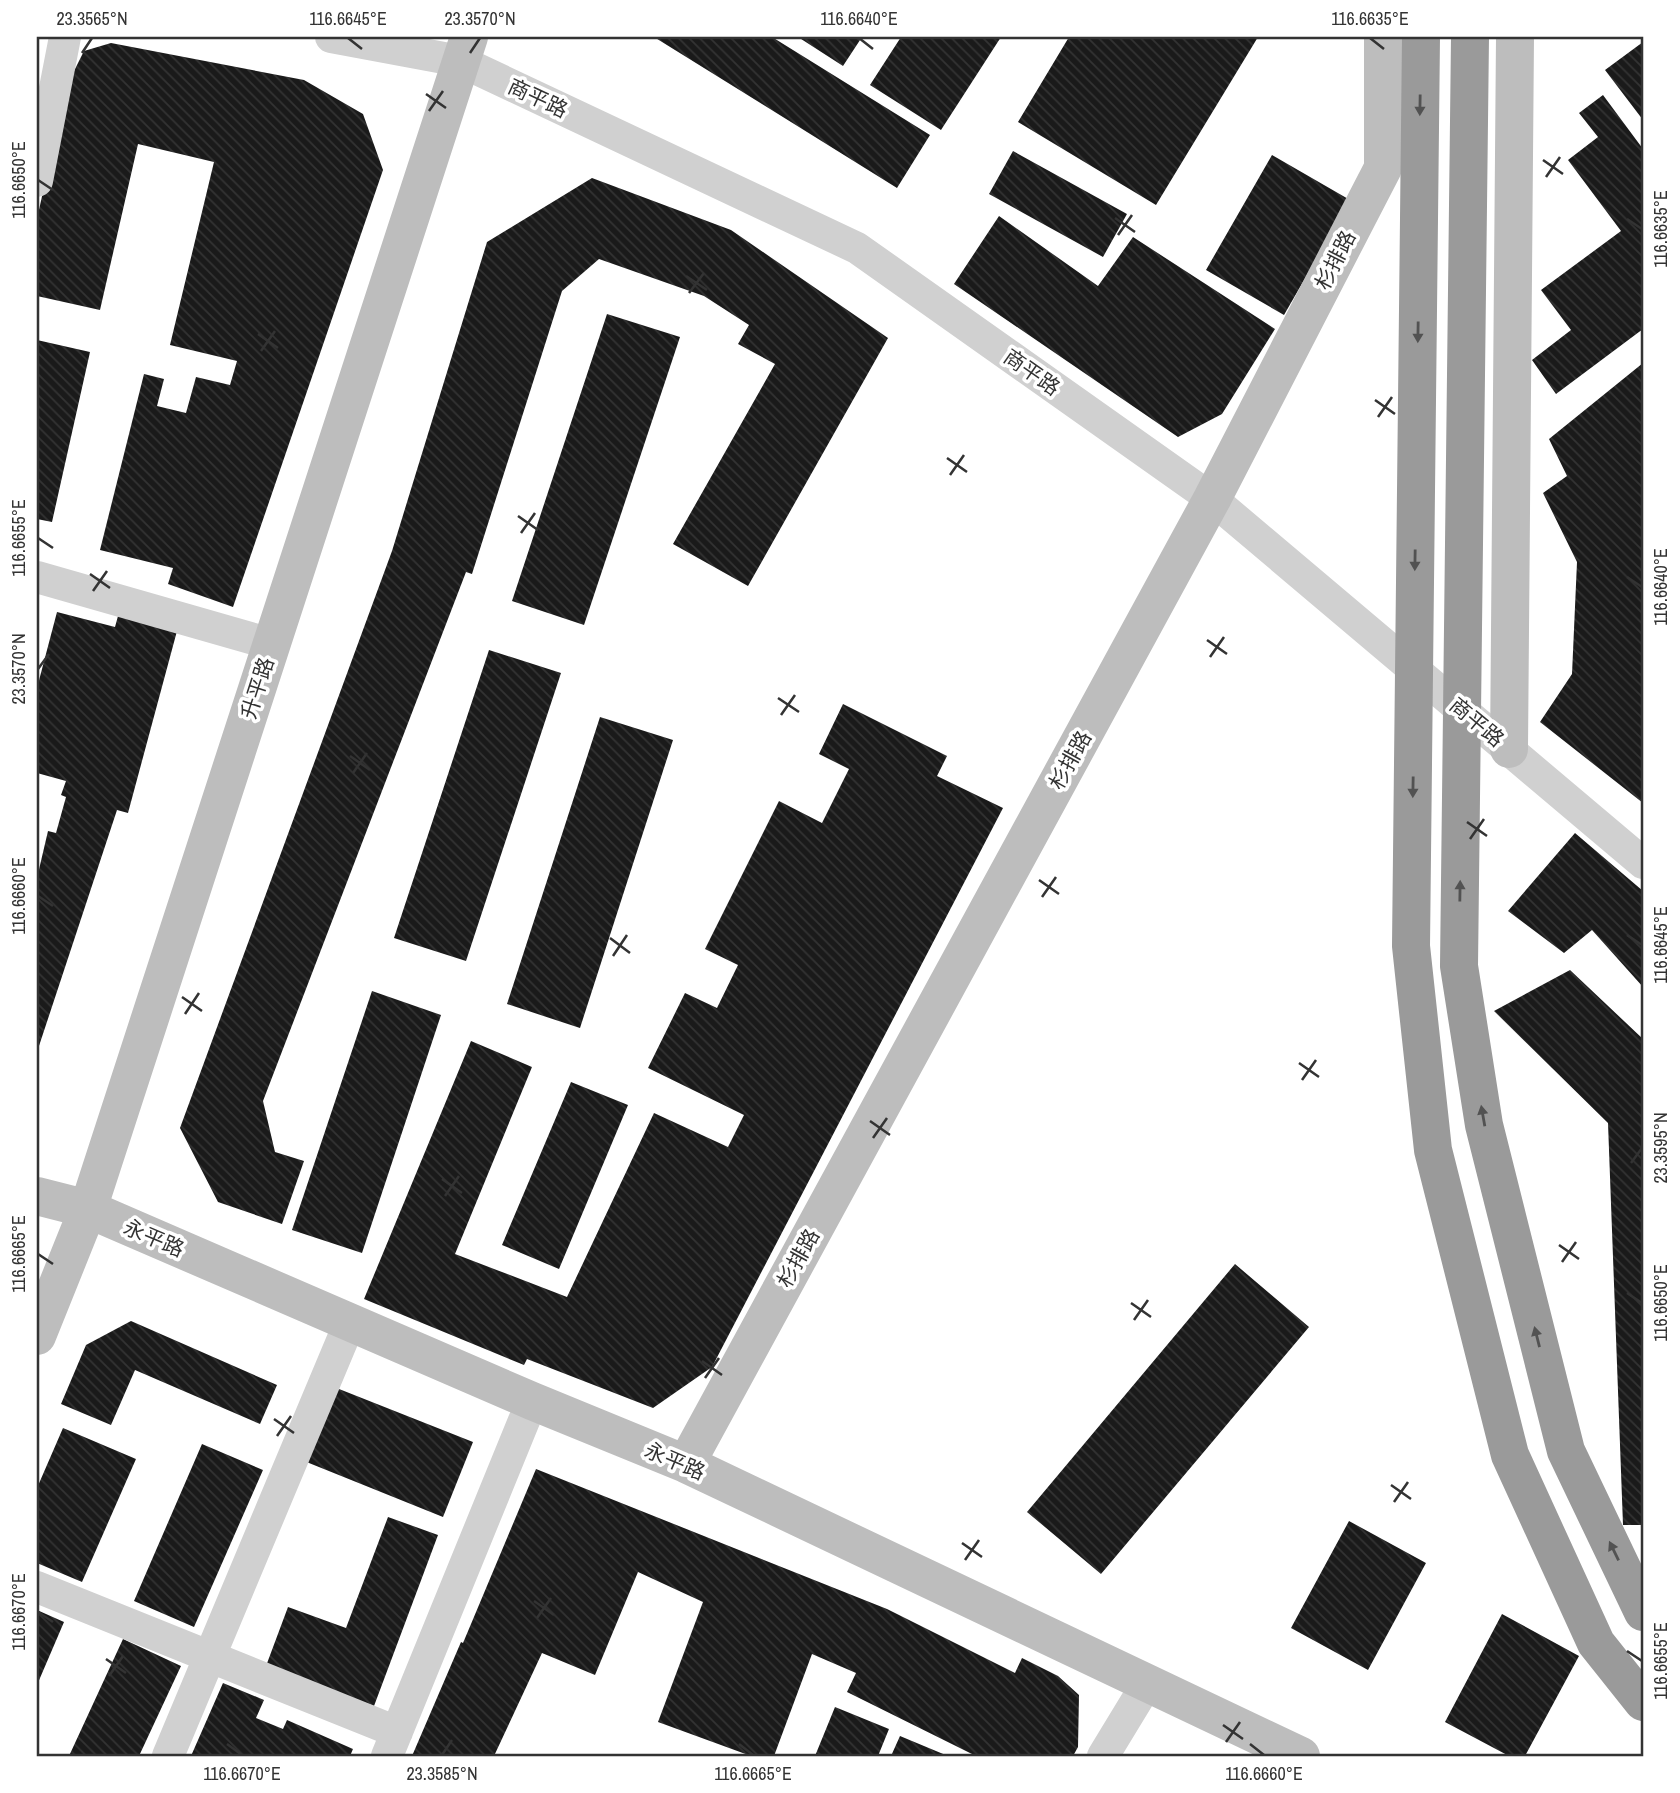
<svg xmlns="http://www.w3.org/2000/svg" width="1680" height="1793" font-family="'Archivo Narrow','Noto Sans SC',sans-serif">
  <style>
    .building { fill: url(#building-back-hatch) }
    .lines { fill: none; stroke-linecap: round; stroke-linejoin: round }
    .street { stroke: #d0d0d0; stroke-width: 32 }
    .secondary { stroke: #bdbdbd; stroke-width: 38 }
    .highway-bridge { stroke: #9a9a9a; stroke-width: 38 }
    .oneway { fill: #525252 }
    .ticks { fill: none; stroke: #333; stroke-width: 2.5 }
    .labels { text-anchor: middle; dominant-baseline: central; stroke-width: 7; stroke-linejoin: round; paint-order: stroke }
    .street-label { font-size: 21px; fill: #333; stroke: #fff }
    .neatline { fill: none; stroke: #333; stroke-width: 2.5 }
    .ticks-label { font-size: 18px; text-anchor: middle; fill: #333 }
  </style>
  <defs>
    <pattern id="building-back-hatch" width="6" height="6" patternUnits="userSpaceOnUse" patternTransform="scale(1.75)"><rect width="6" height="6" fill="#1a1a1a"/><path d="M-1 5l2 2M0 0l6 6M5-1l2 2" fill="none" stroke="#333"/></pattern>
  </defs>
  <rect width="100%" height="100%" fill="#fff"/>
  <path class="building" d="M654 37H772L930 135 897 188Z
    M798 37H862L843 66Z
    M901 37H1001L941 130 870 85Z
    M1069 37H1258L1156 205 1018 122Z
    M1643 42V120L1605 70Z
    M111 43 304 80 363 114 383 170 233 607 168 584 173 568 100 550 144 374 164 379 157 406 186 413 196 377 230 385 237 361 170 345 214 162 138 144 100 310 37 296V219L66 87 84 51Z
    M1603 95 1643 149V329L1556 394 1532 360 1571 330 1541 290 1621 231 1568 160 1598 137 1579 113Z
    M1013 151 1127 214 1103 257 989 194Z
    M1272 155 1350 200 1284 315 1206 270Z
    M592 178 731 230 888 338 748 586 673 544 775 364 738 344 749 325 704 296 599 259 562 291 472 574 466 572 263 1101 275 1152 304 1161 282 1224 218 1202 180 1128 392 551 487 242Z
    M999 216 1098 286 1133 237 1275 329 1222 414 1178 437 954 284Z
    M607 314 680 337 584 625 512 601Z
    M37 340 90 352 52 522 37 519Z
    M1643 363V803L1540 722 1572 674 1577 562 1543 493 1567 476 1549 439Z
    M57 612 115 627 118 616 177 631 128 813 117 810 37 1052V878L48 831 56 833 66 797 61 795 66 781 37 773V688Z
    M489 650 561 673 466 961 394 938Z
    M843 704 947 756 937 776 1003 808 712 1367 653 1408 527 1359 524 1365 364 1299 471 1041 532 1067 455 1254 567 1297 654 1113 728 1147 744 1115 648 1068 685 993 717 1008 738 965 705 949 779 801 822 823 849 769 819 754Z
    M600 717 673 740 580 1028 507 1004Z
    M1575 833 1643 891V987L1592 930 1564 953 1508 911Z
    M1570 970 1643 1039V1525H1623L1608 1123 1494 1011Z
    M372 991 441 1015 362 1253 292 1230Z
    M571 1082 628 1105 559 1269 502 1245Z
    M1235 1264 1309 1327 1101 1574 1027 1512Z
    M131 1321 277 1385 260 1424 135 1370 111 1425 61 1404 86 1345Z
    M334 1387 473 1442 443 1517 304 1461Z
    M63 1428 136 1459 82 1582 37 1563V1488Z
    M202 1444 263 1470 194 1627 134 1601Z
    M536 1469 887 1609 1015 1673 1022 1658 1058 1676 1079 1695 1078 1747 1073 1756H971L972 1754 847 1692 856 1673 812 1654 774 1756H751L658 1722 703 1602 638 1572 595 1675 542 1653 494 1756H412L461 1642 463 1643 471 1624Z
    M388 1517 438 1535 374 1706 266 1666 288 1607 346 1628Z
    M1349 1521 1426 1563 1368 1670 1291 1628Z
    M37 1610 64 1622 37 1685Z
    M1502 1614 1579 1656 1525 1756H1509L1445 1722Z
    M123 1639 181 1666 139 1756H69Z
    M223 1683 264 1700 256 1718 283 1729 287 1720 353 1749 350 1756H191Z
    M835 1707 889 1729 878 1756H815Z
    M900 1736 948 1756H891Z"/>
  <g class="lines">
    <path class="street" d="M331 37 460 61 857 248 1212 499 1643 863
      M37 181 65 37
      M37 577 271 644
      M37 1587 397 1732
      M168 1756 350 1322
      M387 1756 532 1401
      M1103 1756 1148 1682"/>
    <path class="secondary" d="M1509 749 1515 37
      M37 1196 88 1209 532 1401 686 1464 1301 1756
      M37 1336 88 1209 469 37
      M686 1464 1212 499 1383 168V37"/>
    <path class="highway-bridge" d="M1421 37 1411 946 1433 1150 1510 1455 1596 1643 1643 1702
      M1470 37 1459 966 1484 1125 1566 1451 1643 1612"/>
  </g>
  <defs><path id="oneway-solid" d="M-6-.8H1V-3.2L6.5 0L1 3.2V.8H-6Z" transform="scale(1.75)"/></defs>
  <g class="oneway">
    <use href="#oneway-solid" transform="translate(1420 105) rotate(91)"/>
    <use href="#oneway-solid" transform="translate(1418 332) rotate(91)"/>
    <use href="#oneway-solid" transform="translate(1415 560) rotate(91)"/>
    <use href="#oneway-solid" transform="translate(1413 787) rotate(91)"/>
    <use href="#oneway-solid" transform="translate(1460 891) rotate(-89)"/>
    <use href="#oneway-solid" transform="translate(1483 1116) rotate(-100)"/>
    <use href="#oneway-solid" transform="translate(1537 1337) rotate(-104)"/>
    <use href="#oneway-solid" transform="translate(1614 1551) rotate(-116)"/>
  </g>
  <path class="ticks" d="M348 38 362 49M859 38 873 49M1370 38 1384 49M82 53 92 38M470 53 480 38M426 94 446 108M429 111 443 91M1543 160 1563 174M1546 177 1560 157M38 180 53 190M1115 218 1135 232M1627 219 1642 229M1118 235 1132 215M686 276 707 290M689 293 704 273M258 334 278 348M261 351 275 331M1375 400 1395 414M1378 417 1392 397M947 458 967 472M950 475 964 455M518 516 538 530M521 533 535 513M38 538 53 548M90 574 110 588M1627 577 1642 587M93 591 107 571M1207 640 1227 654M1210 657 1224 637M38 669 49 654M778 698 799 712M781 715 795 695M350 756 370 770M353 773 367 753M1467 822 1487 836M1470 839 1484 819M1039 880 1059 894M38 896 53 906M1042 897 1056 877M1627 935 1642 945M610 938 630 953M613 956 627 935M182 997 202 1011M185 1014 199 993M1299 1063 1319 1077M1302 1080 1316 1060M870 1121 890 1135M873 1138 887 1118M1631 1163 1642 1148M442 1179 462 1193M445 1196 459 1176M1559 1245 1579 1259M38 1254 53 1264M1562 1262 1576 1242M1627 1293 1642 1303M1131 1303 1151 1317M1134 1320 1148 1300M702 1361 722 1375M705 1378 719 1358M274 1419 294 1433M277 1436 291 1416M1391 1485 1411 1499M1394 1502 1408 1482M962 1543 982 1557M965 1560 979 1540M534 1601 554 1615M38 1612 53 1622M537 1618 551 1598M1627 1651 1642 1661M106 1659 126 1673M109 1676 123 1656M1223 1725 1243 1739M1226 1742 1240 1722M227 1744 242 1755M739 1744 753 1755M1250 1744 1264 1755M442 1755 452 1740"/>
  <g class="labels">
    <g class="street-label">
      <text transform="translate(538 98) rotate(25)">商平路</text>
      <text transform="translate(1335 260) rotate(-63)">杉排路</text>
      <text transform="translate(1032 372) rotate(35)">商平路</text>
      <text transform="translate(257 688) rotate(-72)">升平路</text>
      <text transform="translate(1477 722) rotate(40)">商平路</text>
      <text transform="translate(1070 760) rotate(-61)">杉排路</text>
      <text transform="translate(154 1238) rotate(23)">永平路</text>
      <text transform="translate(798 1258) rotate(-61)">杉排路</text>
      <text transform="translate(675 1461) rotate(23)">永平路</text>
    </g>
  </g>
  <rect width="1680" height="1793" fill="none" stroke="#ffffff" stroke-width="77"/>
  <rect x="38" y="38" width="1604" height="1717" class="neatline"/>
  <g class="ticks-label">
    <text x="92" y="25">23.3565°N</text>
    <text x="348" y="25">116.6645°E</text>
    <text x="480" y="25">23.3570°N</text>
    <text x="859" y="25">116.6640°E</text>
    <text x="1370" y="25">116.6635°E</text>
    <text transform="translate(19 180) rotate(-90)" y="6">116.6650°E</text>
    <text transform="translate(1661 229) rotate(-90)" y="6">116.6635°E</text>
    <text transform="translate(19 538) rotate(-90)" y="6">116.6655°E</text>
    <text transform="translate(1661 587) rotate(-90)" y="6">116.6640°E</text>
    <text transform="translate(19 669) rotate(-90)" y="6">23.3570°N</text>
    <text transform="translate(19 896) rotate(-90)" y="6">116.6660°E</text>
    <text transform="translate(1661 945) rotate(-90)" y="6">116.6645°E</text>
    <text transform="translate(1661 1148) rotate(-90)" y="6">23.3595°N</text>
    <text transform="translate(19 1254) rotate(-90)" y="6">116.6665°E</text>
    <text transform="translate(1661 1303) rotate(-90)" y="6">116.6650°E</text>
    <text transform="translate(19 1612) rotate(-90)" y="6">116.6670°E</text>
    <text transform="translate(1661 1661) rotate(-90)" y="6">116.6655°E</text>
    <text x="242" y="1780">116.6670°E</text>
    <text x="442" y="1780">23.3585°N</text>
    <text x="753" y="1780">116.6665°E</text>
    <text x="1264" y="1780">116.6660°E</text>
  </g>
</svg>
